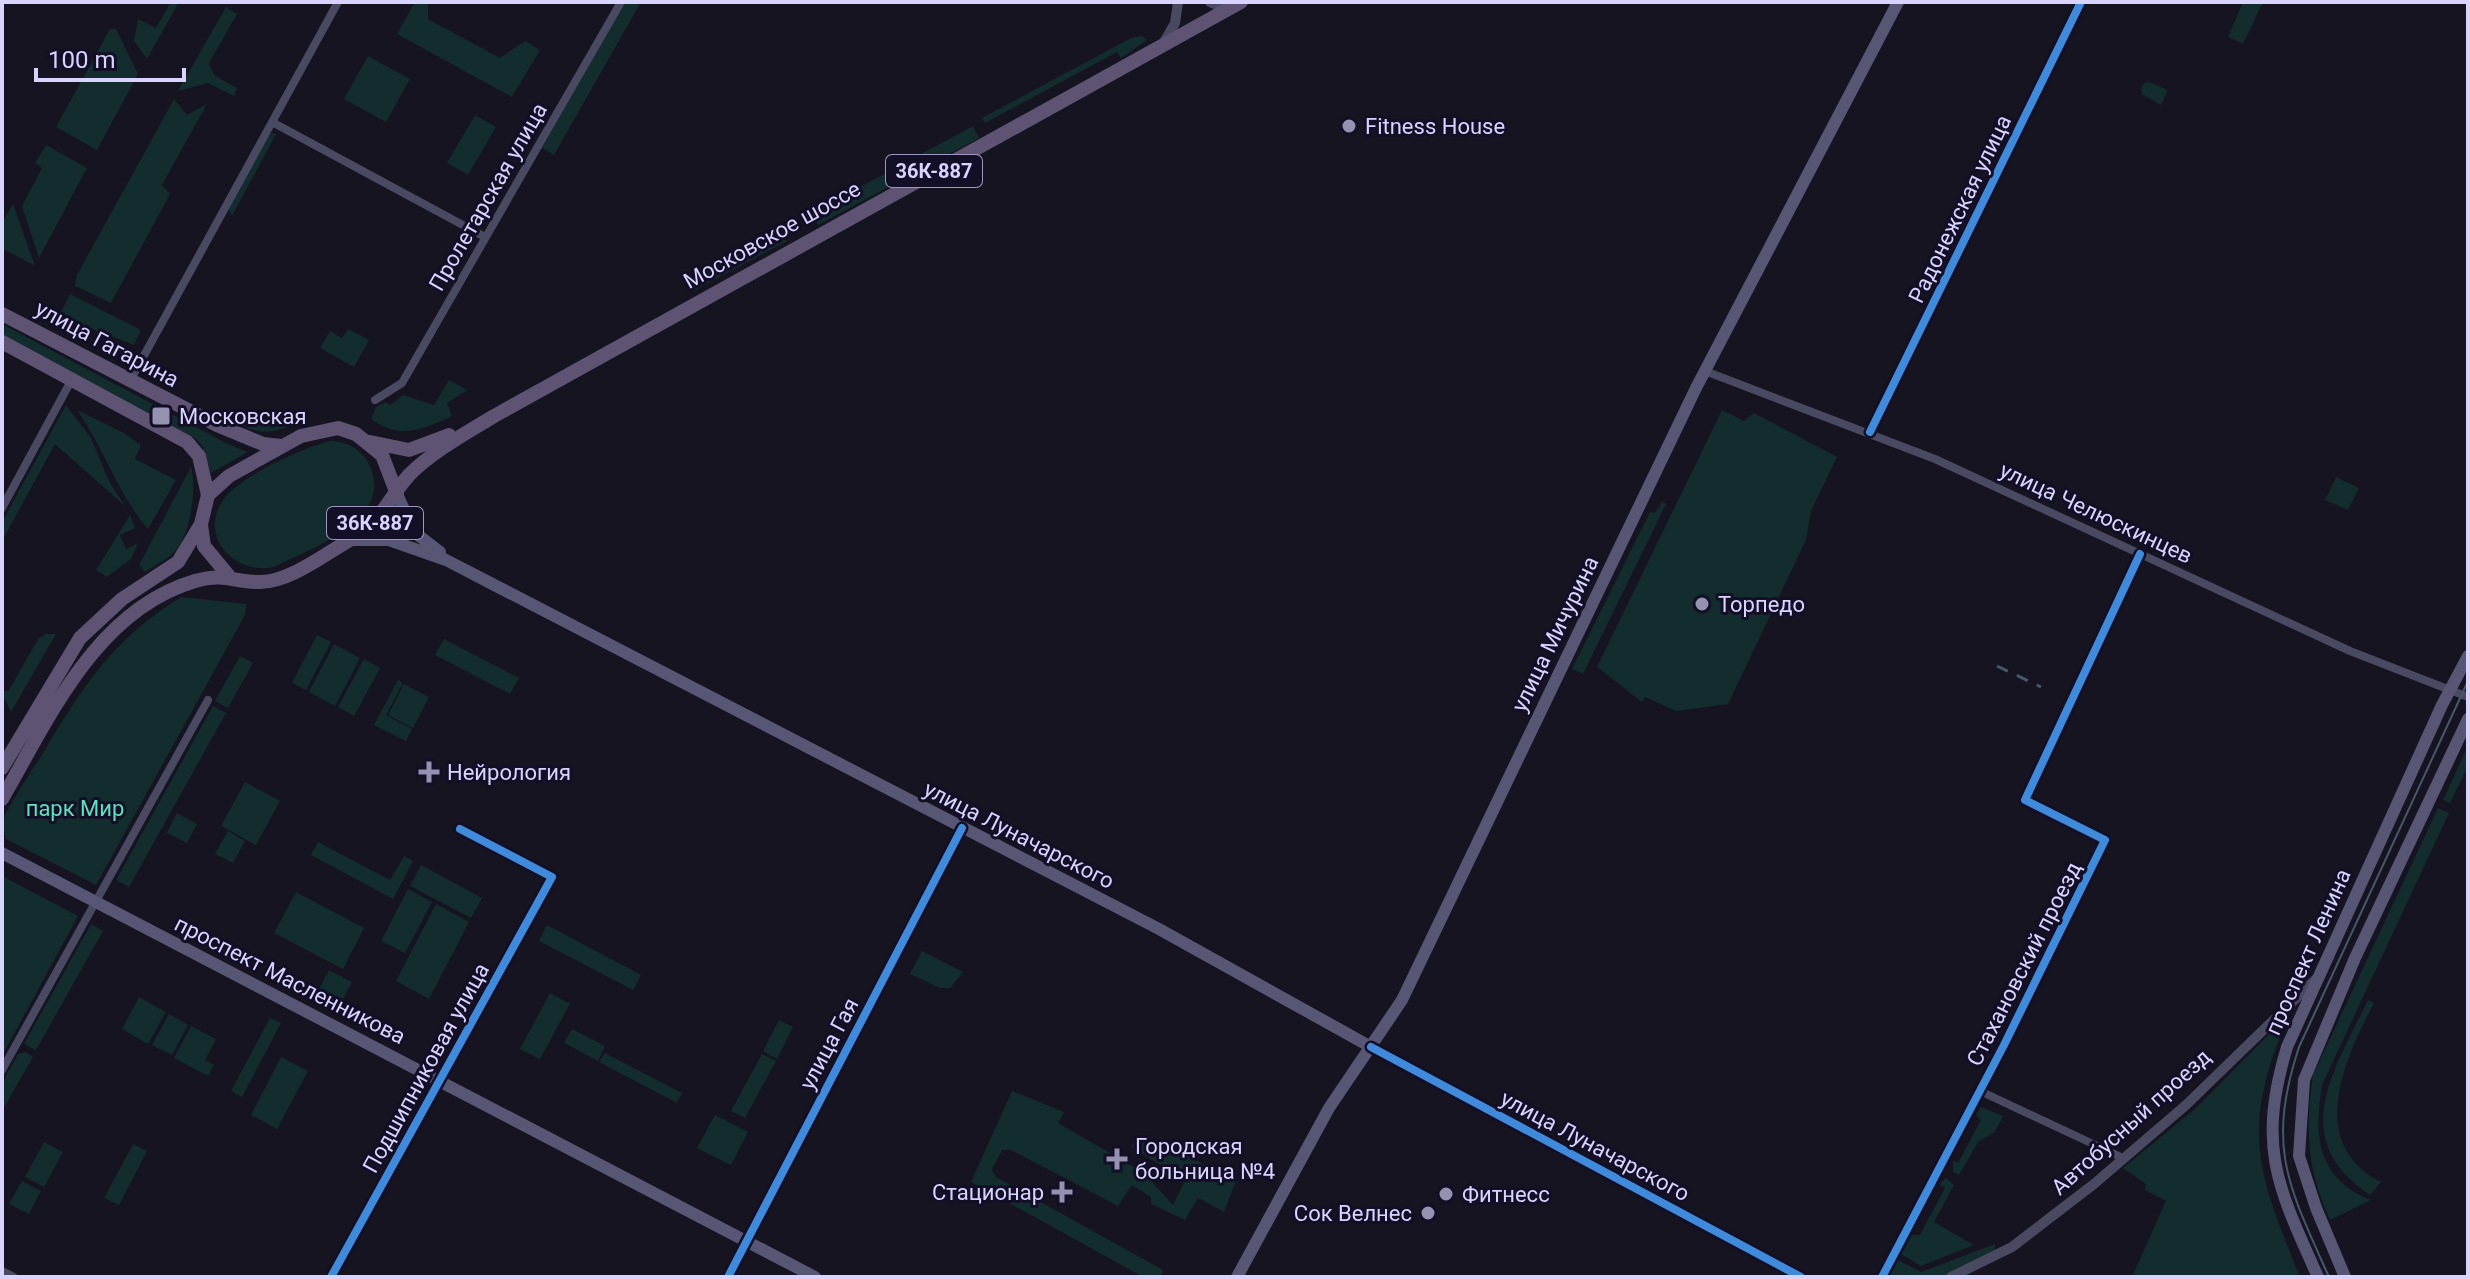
<svg xmlns="http://www.w3.org/2000/svg" width="2470" height="1279" font-family="Roboto,sans-serif">
  <style>
    .green { fill: #132c2d }
    .lines { fill: none; stroke-linecap: round; stroke-linejoin: round }
    .minor { stroke: #4a4962; stroke-width: 8 }
    .tertiary { stroke: #4a4962; stroke-width: 10 }
    .secondary { stroke: #575674; stroke-width: 12 }
    .primary { stroke: #5e5373; stroke-width: 14 }
    .tram { stroke: #43596b; stroke-width: 2 }
    .rail { stroke: #43596b; stroke-width: 3; stroke-dasharray: 12 10; stroke-linecap: butt }
    .cycleway-casing { stroke: #130f26; stroke-width: 13 }
    .cycleway { stroke: #408adc; stroke-width: 8 }
    .poi-dot { fill: #9591b1; stroke: #130f26; stroke-width: 3 }
    .labels { text-anchor: middle; dominant-baseline: central; stroke-width: 6; stroke-linejoin: round; paint-order: stroke }
    .shield { fill: #130f26; stroke: #9e99be; stroke-width: 2 }
    .shield-label { font-size: 20px; font-weight: bold; fill: #d9d4ff }
    .poi-label { font-size: 22px; fill: #d9d4ff; stroke: #130f26; text-anchor: start }
    .street-label { font-size: 22px; fill: #d9d4ff; stroke: #130f26 }
    .park-label { font-size: 22px; fill: #5fe0c0; stroke: #130f26 }
  </style>
  <rect width="100%" height="100%" fill="#161421"/>
  <path class="green" d="M171 2H179L147 59 134 41 138 19 156 28Z
    M415 2H428V19L500 58 525 41 540 50 512 97 397 34Z
    M625 2H641L554 155 542 148Z
    M2243 2H2263L2243 44 2228 37Z
    M226 7 237 14 209 63 214 75 237 88 234 96 208 83 178 91Z
    M110 29H116L138 74 97 150 56 127Z
    M1142 36 1147 40 1121 58 1117 52 985 123 982 118 1131 38Z
    M368 56 410 79 386 122 344 99Z
    M2147 81 2168 90 2161 105 2142 94 2141 87Z
    M174 99 187 115 207 104 162 185 170 194 111 303 75 286 77 275Z
    M475 115 496 127 468 175 447 163Z
    M973 126 979 138 818 225 812 213Z
    M271 133 276 134 232 216 228 209Z
    M46 145 87 168 39 258 22 206 42 168 35 163Z
    M13 204 35 266 2 248V223Z
    M780 229 787 241 695 290 689 277Z
    M70 294 141 330 134 345 59 316Z
    M2 324 228 444 248 452 211 473 203 447 195 438 2 335Z
    M348 329 369 340 354 367 320 348 330 331 342 338Z
    M449 380 467 390 447 403 452 416C422 430 400 440 371 419L376 407 386 402 390 405 403 395 434 405Z
    M66 405 91 438 110 483 126 507 55 444 2 541V522Z
    M77 410 122 432 141 445 135 459 176 480 148 529C117 493 104 448 77 410Z
    M250 410 310 417C287 428 266 439 242 425Z
    M1722 410 1744 421 1754 413 1837 457 1811 511 1806 540 1728 704 1676 711 1645 697 1642 702 1597 667Z
    M330 441C347 441 363 450 370 466 394 520 312 548 274 567 235 576 198 537 223 500 238 477 304 447 330 441Z
    M191 467C197 489 191 530 177 549 170 558 155 565 145 572L139 565Z
    M2336 477 2359 488 2348 510 2325 500Z
    M1662 502 1666 504 1583 674 1572 669 1650 512 1655 513Z
    M130 515 135 528 120 535 126 549 138 543 131 559 107 577 96 570Z
    M181 597 246 604 245 615 96 885 6 839 2 822C13 798 29 775 43 753 83 686 113 639 181 597Z
    M46 634H56L11 712 2 693 9 690 38 639Z
    M317 635 331 642 306 690 292 683Z
    M444 639 519 678 510 694 435 655Z
    M334 644 360 658 335 706 309 692Z
    M240 656 253 663 228 708 215 701Z
    M364 659 380 668 354 716 338 707Z
    M398 680 403 683 386 715 412 729 406 741 374 725Z
    M404 684 429 697 413 728 388 715Z
    M213 706 226 713 129 887 116 880Z
    M2468 746V766L2450 803 2443 800Z
    M245 782 280 801 256 845 221 826Z
    M2438 808 2449 813 2322 1085C2314 1136 2316 1178 2371 1200L2330 1220C2307 1170 2305 1129 2313 1075Z
    M177 813 197 824 187 843 167 833Z
    M228 831 245 841 233 863 215 854Z
    M318 842 390 880 404 856 413 861 393 899 311 855Z
    M421 865 482 898 471 918 410 886Z
    M2 876 78 916 2 1056Z
    M408 889 432 902 405 953 381 941Z
    M296 892 364 928 343 969 274 933Z
    M436 904 469 922 429 999 396 981Z
    M91 924 103 931 36 1050 24 1044Z
    M547 925 641 975 633 990 539 941Z
    M922 951 963 972 950 988H940L910 974Z
    M329 970 352 982 341 1003 318 991Z
    M550 993 570 1004 540 1059 520 1049Z
    M139 997 166 1012 148 1044 122 1029Z
    M2368 1000 2374 1003C2344 1060 2306 1144 2381 1182L2370 1195C2286 1139 2334 1071 2368 1000Z
    M169 1014 188 1025 172 1055 152 1045Z
    M270 1018 281 1023 242 1097 231 1091Z
    M779 1020 793 1027 777 1059 763 1051Z
    M2283 1020 2286 1022C2241 1130 2257 1171 2299 1275L2132 1277 2166 1201 2145 1190 2146 1184 2123 1168 2195 1109Z
    M191 1026 216 1039 205 1060 214 1065 208 1076 174 1058Z
    M572 1029 605 1046 598 1061 564 1043Z
    M26 1052 33 1057 2 1111V1083L18 1054Z
    M605 1053 682 1093 677 1103 599 1062Z
    M762 1054 776 1061 745 1118 731 1111Z
    M281 1057 308 1071 277 1129 251 1115Z
    M1012 1091 1064 1112 1058 1123 1143 1172 1173 1205 1185 1180 1131 1147 1138 1136 1237 1178 1224 1212 1198 1198 1185 1220 1151 1204V1197L1132 1185 1118 1206 1011 1150H1002L992 1170 996 1177 1163 1270 1161 1277H1143L971 1182Z
    M1981 1107 2003 1116 1995 1132 1978 1142 1959 1175 1953 1172V1161L1958 1163 1981 1120 1976 1115Z
    M715 1115 748 1132 731 1165 697 1148Z
    M44 1142 63 1152 44 1187 25 1177Z
    M133 1144 147 1151 119 1205 104 1198Z
    M1946 1178 1954 1185 1934 1222 1974 1245 1921 1266 1901 1254 1912 1235H1920L1945 1188 1939 1184Z
    M22 1181 41 1191 29 1214 9 1204Z
    M1995 1244V1255L1942 1277H1889L1898 1260 1921 1272Z"/>
  <g class="lines">
    <path class="minor" d="M272 122 485 237
      M1705 371 1935 459 2350 651 2468 697
      M130 381 338 2
      M375 400 402 383 621 2
      M1870 432 2081 2
      M2 508 72 379
      M2 1070 208 700
      M1980 1091 2123 1158
      M2 1271 14 1277
      M331 1277 552 877 460 829
      M728 1277 962 828
      M1882 1277 2004 1045 2105 840 2025 800 2140 554"/>
    <path class="tertiary" d="M1210 2 1228 9
      M1163 44 1175 23 1178 2
      M1371 1047 1801 1277
      M1951 1277 2012 1247 2094 1184 2186 1105 2317 978"/>
    <path class="secondary" d="M397 494 414 532 440 552
      M351 540H389L446 560 1159 929 1371 1047
      M2 853 815 1277
      M1237 1277 1329 1108 1402 1000 1696 388 1898 2
      M2318 1277C2277 1186 2257 1147 2287 1047L2442 705 2468 656
      M2345 1277 2316 1208 2299 1156 2304 1080 2355 958 2468 719"/>
    <path class="primary" d="M2 314 217 425 263 444 281 446
      M2 342 187 442 199 456 208 495
      M370 442 409 450 449 435
      M201 525 204 546 228 575
      M2 768 80 638 122 599 178 562 201 524 208 495 229 476 301 436 338 428 356 434 382 455 397 494
      M2 799C49 718 96 610 195 581 227 572 234 583 260 582 289 582 324 555 348 541 382 523 386 501 409 475 433 451 465 434 494 416L1241 2"/>
    <path class="tram" d="M2329 1277C2288 1185 2266 1148 2299 1047L2468 681"/>
    <path class="rail" d="M1997 666 2041 687"/>
    <g class="cycleway-casing">
      <path id="cycleway" d="M1870 432 2081 2
        M1371 1047 1801 1277
        M331 1277 552 877 460 829
        M728 1277 962 828
        M1882 1277 2004 1045 2105 840 2025 800 2140 554"/>
    </g>
    <use href="#cycleway" class="cycleway"/>
  </g>
  <g class="poi-dot">
    <circle cx="1349" cy="126" r="8"/>
    <rect x="151" y="406" width="20" height="20" rx="4"/>
    <circle cx="1702" cy="604" r="8"/>
    <path d="M425 760h8v8h8v8h-8v8h-8v-8h-8v-8h8z"/>
    <path d="M1113 1147h8v8h8v8h-8v8h-8v-8h-8v-8h8z"/>
    <path d="M1058 1180h8v8h8v8h-8v8h-8v-8h-8v-8h8z"/>
    <circle cx="1446" cy="1194" r="8"/>
    <circle cx="1428" cy="1213" r="8"/>
  </g>
  <g class="labels">
    <g class="shield">
      <rect x="886" y="155" width="96" height="32" rx="6"/>
      <rect x="327" y="507" width="96" height="32" rx="6"/>
    </g>
    <g class="shield-label">
      <text x="934" y="171">36К-887</text>
      <text x="375" y="523">36К-887</text>
    </g>
    <g class="poi-label">
      <text x="1365" y="126">Fitness House</text>
      <text x="179" y="416">Московская</text>
      <text x="1718" y="604">Торпедо</text>
      <text x="447" y="772">Нейрология</text>
      <text x="1135" y="1146">Городская<tspan x="1135" dy="25">больница №4</tspan></text>
      <text x="1044" y="1192" text-anchor="end">Стационар</text>
      <text x="1462" y="1194">Фитнесс</text>
      <text x="1412" y="1213" text-anchor="end">Сок Велнес</text>
    </g>
    <g class="street-label">
      <text transform="translate(488 197) rotate(-60)">Пролетарская улица</text>
      <text transform="translate(1960 209) rotate(-64)">Радонежская улица</text>
      <text transform="translate(772 235) rotate(-29)">Московское шоссе</text>
      <text transform="translate(107 344) rotate(28)">улица Гагарина</text>
      <text transform="translate(2096 513) rotate(25)">улица Челюскинцев</text>
      <text transform="translate(1555 634) rotate(-64)">улица Мичурина</text>
      <text transform="translate(1019 835) rotate(27)">улица Луначарского</text>
      <text transform="translate(2308 952) rotate(-66)">проспект Ленина</text>
      <text transform="translate(2024 964) rotate(-63)">Стахановский проезд</text>
      <text transform="translate(290 980) rotate(27)">проспект Масленникова</text>
      <text transform="translate(829 1044) rotate(-62)">улица Гая</text>
      <text transform="translate(426 1068) rotate(-61)">Подшипниковая улица</text>
      <text transform="translate(2131 1122) rotate(-42)">Автобусный проезд</text>
      <text transform="translate(1595 1146) rotate(28)">улица Луначарского</text>
    </g>
    <g class="park-label">
      <text x="75" y="808">парк Мир</text>
    </g>
  </g>
  <rect width="2470" height="1279" fill="none" stroke="#d9d4ff" stroke-width="8"/>
  <path d="M36 68v12h148v-12" fill="none" stroke="#d9d4ff" stroke-width="4"/>
  <text x="48" y="68" font-size="24" fill="#d9d4ff" stroke="#130f26" stroke-width="6" paint-order="stroke">100 m</text>
</svg>
